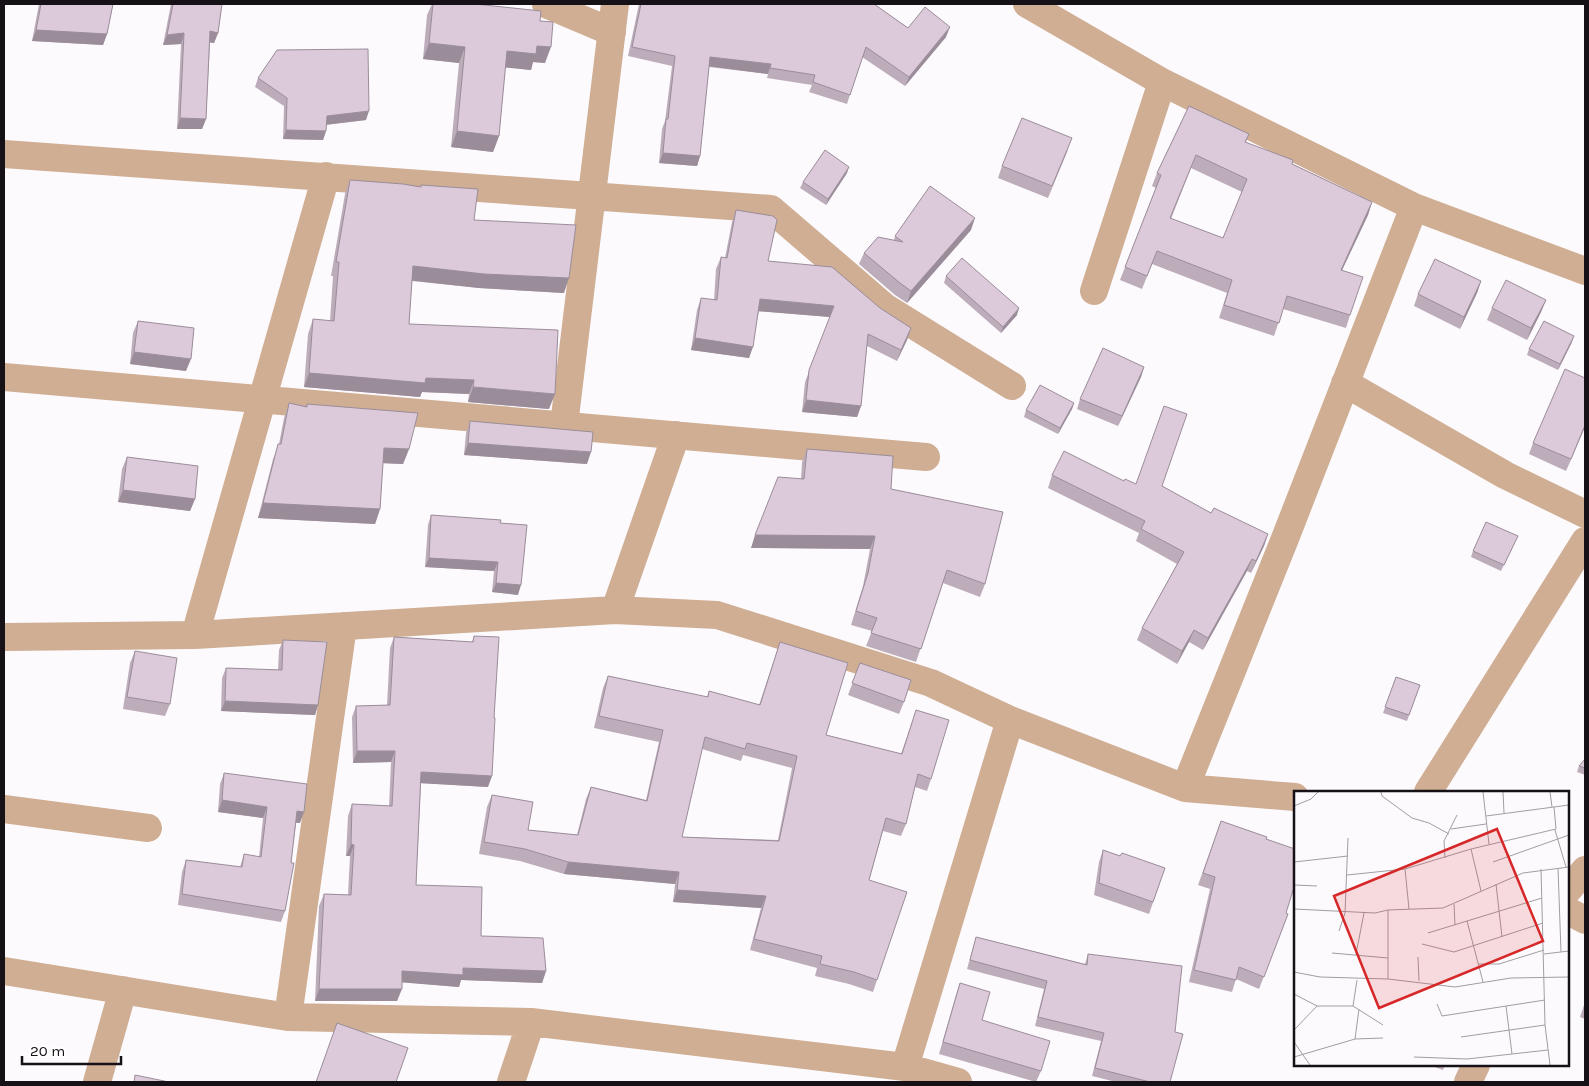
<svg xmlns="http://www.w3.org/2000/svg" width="1589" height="1086" font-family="Karla,sans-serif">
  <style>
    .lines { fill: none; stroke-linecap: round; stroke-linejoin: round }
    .minor { stroke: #cfae93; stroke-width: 28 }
    .wall { fill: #bdadbb; fill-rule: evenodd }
    .shaded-wall { fill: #9a8d99 }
    .building { fill: #dcc9da; stroke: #9a8d99; fill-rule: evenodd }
    .inset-road { fill: none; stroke: #a19da2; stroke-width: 1 }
    .view { fill: #d62828; fill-opacity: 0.15; stroke: #d62828; stroke-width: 2.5 }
    .inset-edge { fill: none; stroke: #161117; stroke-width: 2.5 }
  </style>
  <rect width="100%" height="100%" fill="#fdfafe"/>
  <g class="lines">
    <path class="minor" d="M546 4 612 32
      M1027 4 1162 82 1414 207 1585 271
      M4 154 771 209 886 308 1012 386
      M1094 291 1162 82
      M4 377 926 457
      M1345 383 1505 475 1585 514
      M564 425 615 4
      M615 610 676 435
      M195 635 326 176
      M4 637 195 635 615 610 717 615 931 683 1010 720 1185 788 1295 797
      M1185 788 1286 536 1414 207
      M1428 792 1585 541
      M4 809 148 828
      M1568 890 1585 870
      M1568 911 1585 920
      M4 971 288 1017 531 1022 905 1067 958 1082
      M288 1017 343 626
      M905 1067 1010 720
      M97 1082 123 990
      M511 1082 531 1022
      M1468 1082 1476 1065"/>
  </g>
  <path class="wall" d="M39 4H113L107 34 103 45 32 41Z
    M171 4H222L218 33 214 43 210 42 206 119 202 129H177L181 44 163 45Z
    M432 4H475L540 21 545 63 533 62 531 70 505 67 499 136 493 152 451 147 459 63 423 59 427 15Z
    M639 4H874L908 28 946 37 905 86 862 57 847 104 809 92 812 85 767 78 768 74 709 67 700 156 697 166 659 163 662 129 665 121 672 66 628 56Z
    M258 78 366 120 326 125V131L323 140 283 139 284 106 255 87Z
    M1189 106 1249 134 1246 142 1372 202 1368 215 1342 270 1350 315 1346 328 1283 309 1274 336 1219 318 1227 293 1152 264 1142 289 1120 280 1156 188 1152 186 1157 173ZM1191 168 1242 192 1223 238 1171 219Z
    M1068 150 1048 198 998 178 1002 166Z
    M847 173 826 205 800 188 803 182Z
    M350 180 474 220 564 293 479 288 412 281 409 324 549 409 468 402 469 394 422 392 420 397 304 387 308 334 313 319 330 321 333 276H331L345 194Z
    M736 210 768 261 880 308 911 328 907 340 897 361 867 346 861 406 857 417 802 412 805 382 830 317 759 311 749 358 691 350 697 310 701 298 714 300 716 269 721 257 725 258 732 222Z
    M971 230 907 303 895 295 859 264 864 253 894 240 895 236Z
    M946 276 1017 315 1001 333 944 283Z
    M1481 281 1477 293 1460 329 1414 306 1418 294Z
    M1546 300 1541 312 1527 340 1487 320 1492 308Z
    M138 321 186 371 130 364 133 333Z
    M1572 342 1558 370 1527 355 1529 349Z
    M1144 367 1141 377 1118 426 1077 409 1080 399Z
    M289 403 306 406 307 404 409 449 403 464 383 463 380 509 375 524 258 518 273 459 279 444 284 418Z
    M1074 403 1072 409 1058 434 1024 417 1026 410Z
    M470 421 587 464 464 455 466 433Z
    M1585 427 1566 471 1529 454 1533 443Z
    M807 449 891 489 985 584 980 597 943 583 916 662 866 646 872 631 851 625 863 586 870 549 751 548 801 479 802 462Z
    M127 457 195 499 190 511 118 502 122 469Z
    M1052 475 1124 481 1136 484 1162 486 1211 513 1268 534 1264 546 1251 573 1247 571 1203 650 1189 642 1177 664 1137 640 1142 628 1177 564 1136 541 1139 533 1048 488Z
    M431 515 500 523 518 595 492 592 494 571 425 567 428 525Z
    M1518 536 1501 571 1471 557 1473 551Z
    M474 636 488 787 421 783 416 885 481 936 546 971 542 983 461 980 459 987 402 982 397 1001H315L319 906 324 894 348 895 350 856H346L348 816 352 804 389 806 391 762 353 763 352 717 356 706 387 705 390 648 394 637 472 642Z
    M283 640 318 705 315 715 221 711 222 678 226 668 278 670 279 650Z
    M780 642 826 735 901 754 916 710 931 779 927 791 915 787 906 824 901 836 883 831 869 880 877 980 873 992 849 984 815 976 817 968 750 950 761 908 673 902 675 884 564 874 520 861 479 854 487 807 492 795 528 830 577 835 586 799 591 787 646 800 659 742 594 728 603 688 608 676 707 697 709 691 759 705ZM702 749 741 761 743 755 792 768 778 840 682 837Z
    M135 651 170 704 165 716 123 709 130 663Z
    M860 663 904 702 899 714 848 695Z
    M1396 677 1420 685 1407 721 1383 713Z
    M1585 759V775L1577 772 1579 766Z
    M224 773 300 823H296L285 911 281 922 178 905 182 872 186 860 240 867 244 854 259 857 263 818 218 812 220 784Z
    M1221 821 1266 839 1286 913 1288 914 1259 989 1236 979 1232 992 1189 982 1210 889 1198 885Z
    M1103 850 1120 856 1165 868 1149 914 1094 895 1099 862Z
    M976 937 1085 964 1088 954 1175 1032 1170 1082H1116L1092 1076 1101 1041 1035 1026 1044 989 967 969Z
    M960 983 982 1020 1041 1071 1036 1082 939 1054 956 995Z
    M1585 1002V1019L1580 1017Z
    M1429 1065H1445L1443 1070Z"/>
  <path class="shaded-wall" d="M950 27 946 37 905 86 909 77Z
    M36 30 107 34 103 45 32 41Z
    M210 31 218 33 214 43 206 42Z
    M184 33 181 44 163 45 167 35Z
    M429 43 465 47 459 63 423 59Z
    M537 46 551 47 545 63 533 62 531 70 501 67 507 51Z
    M710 57 771 64 768 74 707 66Z
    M369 111 366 120 323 125 327 116Z
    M180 118 206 119 202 129H177Z
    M286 130 326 131 323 140 283 139Z
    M457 131 499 136 493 152 451 147Z
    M663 153 700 156 697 166 659 163Z
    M849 167 847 173 826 205 828 199Z
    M1372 202 1368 215 1336 283 1341 270Z
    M975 218 971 230 907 303 911 291Z
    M413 266 569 278 564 293 479 288 407 280Z
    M1481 281 1477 293 1460 329 1464 317Z
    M760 299 834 306 830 317 756 311Z
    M1546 300 1541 312 1527 340 1531 328Z
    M1019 308 1017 315 1001 333 1003 327Z
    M911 328 907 340 897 361 901 350Z
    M1574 336 1572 342 1558 370 1560 364Z
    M695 338 753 347 749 358 691 350Z
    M134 352 191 359 186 371 130 364Z
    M1144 367 1141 377 1118 426 1122 416Z
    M309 373 426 378 474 380 469 394 422 392 420 397 304 387Z
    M473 387 555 394 549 409 468 402Z
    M806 400 861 406 857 417 802 412Z
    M1074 403 1072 409 1058 434 1060 428Z
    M1585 425V427L1566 471 1571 459Z
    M468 443 591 452 587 464 464 455Z
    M384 448 409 449 403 464 378 463Z
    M123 490 195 499 190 511 118 502Z
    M263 503 380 509 375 524 258 518Z
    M1268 534 1264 546 1251 573 1256 561Z
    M755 535 875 536 870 549 751 548Z
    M429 558 498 562 494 571 425 567Z
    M1252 559 1247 571 1203 650 1208 638Z
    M496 583 521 585 518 595 492 592Z
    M1194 630 1189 642 1177 664 1182 651Z
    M225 701 318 705 315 715 221 711Z
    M357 751H395L391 762 353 763Z
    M421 772 492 776 488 787 417 783Z
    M222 800 267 807 263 818 218 812Z
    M297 811 304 812 300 823 293 822Z
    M351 844 354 845 350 856H346Z
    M568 862 679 872 675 884 564 874Z
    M677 890 766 896 761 908 673 902Z
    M463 968 546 971 542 983 461 980 459 987 397 982 402 971Z
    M319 989H402L397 1001H315Z"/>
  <path class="building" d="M41 4H113L107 34 36 30Z
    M173 4H222L218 33 210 31 206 119 180 118 184 33 167 35Z
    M433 4H475L541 11 540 21 553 22 551 47 537 46 536 54 507 51 499 136 457 131 465 47 429 43Z
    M641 4H874L908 28 925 7 950 27 909 77 866 47 850 95 813 82 815 75 770 68 771 64 710 57 700 156 663 153 666 119H668L675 56 632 47Z
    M368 49 369 111 327 116 326 131 286 130 287 98 258 78 277 50Z
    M1189 106 1249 134 1245 142 1293 160 1292 164 1372 202 1341 270 1363 277 1350 315 1287 296 1279 323 1224 305 1232 280 1157 251 1147 276 1125 267 1161 175 1157 173ZM1196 155 1247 179 1223 238 1170 218Z
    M1022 118 1072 138 1052 186 1002 166Z
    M825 150 849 167 828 199 803 182Z
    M350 180 403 184 421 187V185L478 189 474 220 576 225 569 278 484 274 413 266 409 324 558 330 555 394 473 387 474 380 426 378 425 383 309 373 313 319 334 321 339 262H336Z
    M930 186 975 218 911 291 900 283 864 253 878 237 903 242 895 236Z
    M736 210 773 216 777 220 768 261 832 267 880 308 911 328 901 350 868 334 861 406 806 400 809 370 834 306 760 299 753 347 695 338 701 298 717 300 721 257 727 258Z
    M962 258 1019 308 1003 327 946 276Z
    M1435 259 1481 281 1464 317 1418 294Z
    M1506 280 1546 300 1531 328 1492 308Z
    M138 321 194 328 191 359 134 352Z
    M1544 321 1574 336 1560 364 1529 349Z
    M1103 348 1144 367 1122 416 1080 399Z
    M1565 369 1585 378V425L1571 459 1533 443Z
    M1040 385 1074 403 1060 428 1026 410Z
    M289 403 307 407V404L418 413 409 449 384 448 380 509 263 503 278 444H281Z
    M1164 406 1187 414 1162 486 1211 513 1214 508 1268 534 1256 561 1252 559 1208 638 1194 630 1182 651 1142 628 1184 552 1141 529 1145 521 1052 475 1064 451 1124 481 1125 479 1136 484Z
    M470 421 593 432 591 452 468 443Z
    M807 449 893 456 891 489 1003 512 985 584 947 570 921 649 871 633 877 618 856 611 868 573 875 536 755 535 778 477 804 479Z
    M127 457 198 466 195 499 123 490Z
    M431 515 501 520 500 523 527 525 521 585 496 583 498 562 429 558Z
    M1486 522 1518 536 1504 565 1473 551Z
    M474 636 499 637 494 718H495L492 776 421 772 416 885 482 887 481 936 543 938 546 971 463 968V975L402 971V989H319L324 894 351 895 354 845 351 844 352 804 392 806 395 751H357L356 706 390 705 394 637 473 642Z
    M283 640 327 642 318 705 225 701 226 668 282 670Z
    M780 642 848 663 826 735 902 754 916 710 949 720 931 779 918 774 906 824 886 818 869 880 907 892 877 980 854 972 820 964 822 956 754 939 766 896 677 890 679 872 568 862 525 849 484 842 492 795 533 802 528 830 578 835 591 787 647 801 663 730 599 716 608 676 708 697 709 691 760 705ZM705 737 745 749 747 743 797 756 779 841 682 837Z
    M135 651 177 658 170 704 127 697Z
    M860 663 911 680 904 702 852 683Z
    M1396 677 1420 685 1409 715 1385 707Z
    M1585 759V768L1579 766Z
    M224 773 307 784 304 812 297 811 291 863H294L285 911 182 894 186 860 242 867 244 854 261 857 267 807 222 800Z
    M1221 821 1267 837 1266 839 1295 849V884L1286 913 1288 914 1264 977 1239 967 1236 980 1194 970 1215 877 1203 873Z
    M1103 850 1120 856 1122 853 1165 868 1153 902 1099 883Z
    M976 937 1087 965 1088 954 1182 966 1175 1032 1183 1034 1170 1082H1150L1095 1068 1104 1033 1038 1017 1047 981 970 960Z
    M960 983 990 992 982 1020 1050 1041 1041 1071 943 1042Z
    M337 1023 408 1048 396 1082H316Z
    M135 1075 169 1082H134Z"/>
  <g transform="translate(1294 791)">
    <rect width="275" height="275" fill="#fdfafe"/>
    <path class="inset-road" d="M87 1 88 5 118 27 135 32 155 43M189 1 195 53M209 1 210 22M256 1 258 16M0 15 17 8 24 1M192 25 275 14M157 38 192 33M261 39 272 76M177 58 187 100M151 67 150 50 163 24M0 71 54 65M199 71 275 44M264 77 267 161M111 78 115 118M247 78 251 234 256 274M53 84 111 78 177 58 262 38 260 16M202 93 208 146M0 94 23 95M160 113 161 134M0 118 81 122 94 119 149 117 229 82 275 76M94 119V188M173 130 189 191M45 140 51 122 54 47M134 142 248 107M128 153 160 161 249 132M38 162 94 167M62 163 70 122M250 163 275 160M124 166 125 190M184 173H205L250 159M0 181 26 186 94 188 161 196 217 187 275 186M0 203 23 215H59L63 189M143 213 148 225 251 209M59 215 89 234M212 215 218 263M0 239 23 215M167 246 251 234M61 248 65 218M0 251 16 274M0 266 61 248 89 247M120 266 173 268 254 259"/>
    <path class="view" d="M203 38 249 150 85 217 40 105Z"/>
    <rect width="275" height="275" class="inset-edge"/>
  </g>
  <rect width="1589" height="1086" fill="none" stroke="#161117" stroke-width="10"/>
  <path d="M22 1056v8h99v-8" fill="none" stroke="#161117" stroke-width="2.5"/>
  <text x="30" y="1056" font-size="15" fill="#161117" stroke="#ffffff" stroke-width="4" paint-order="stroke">20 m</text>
</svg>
